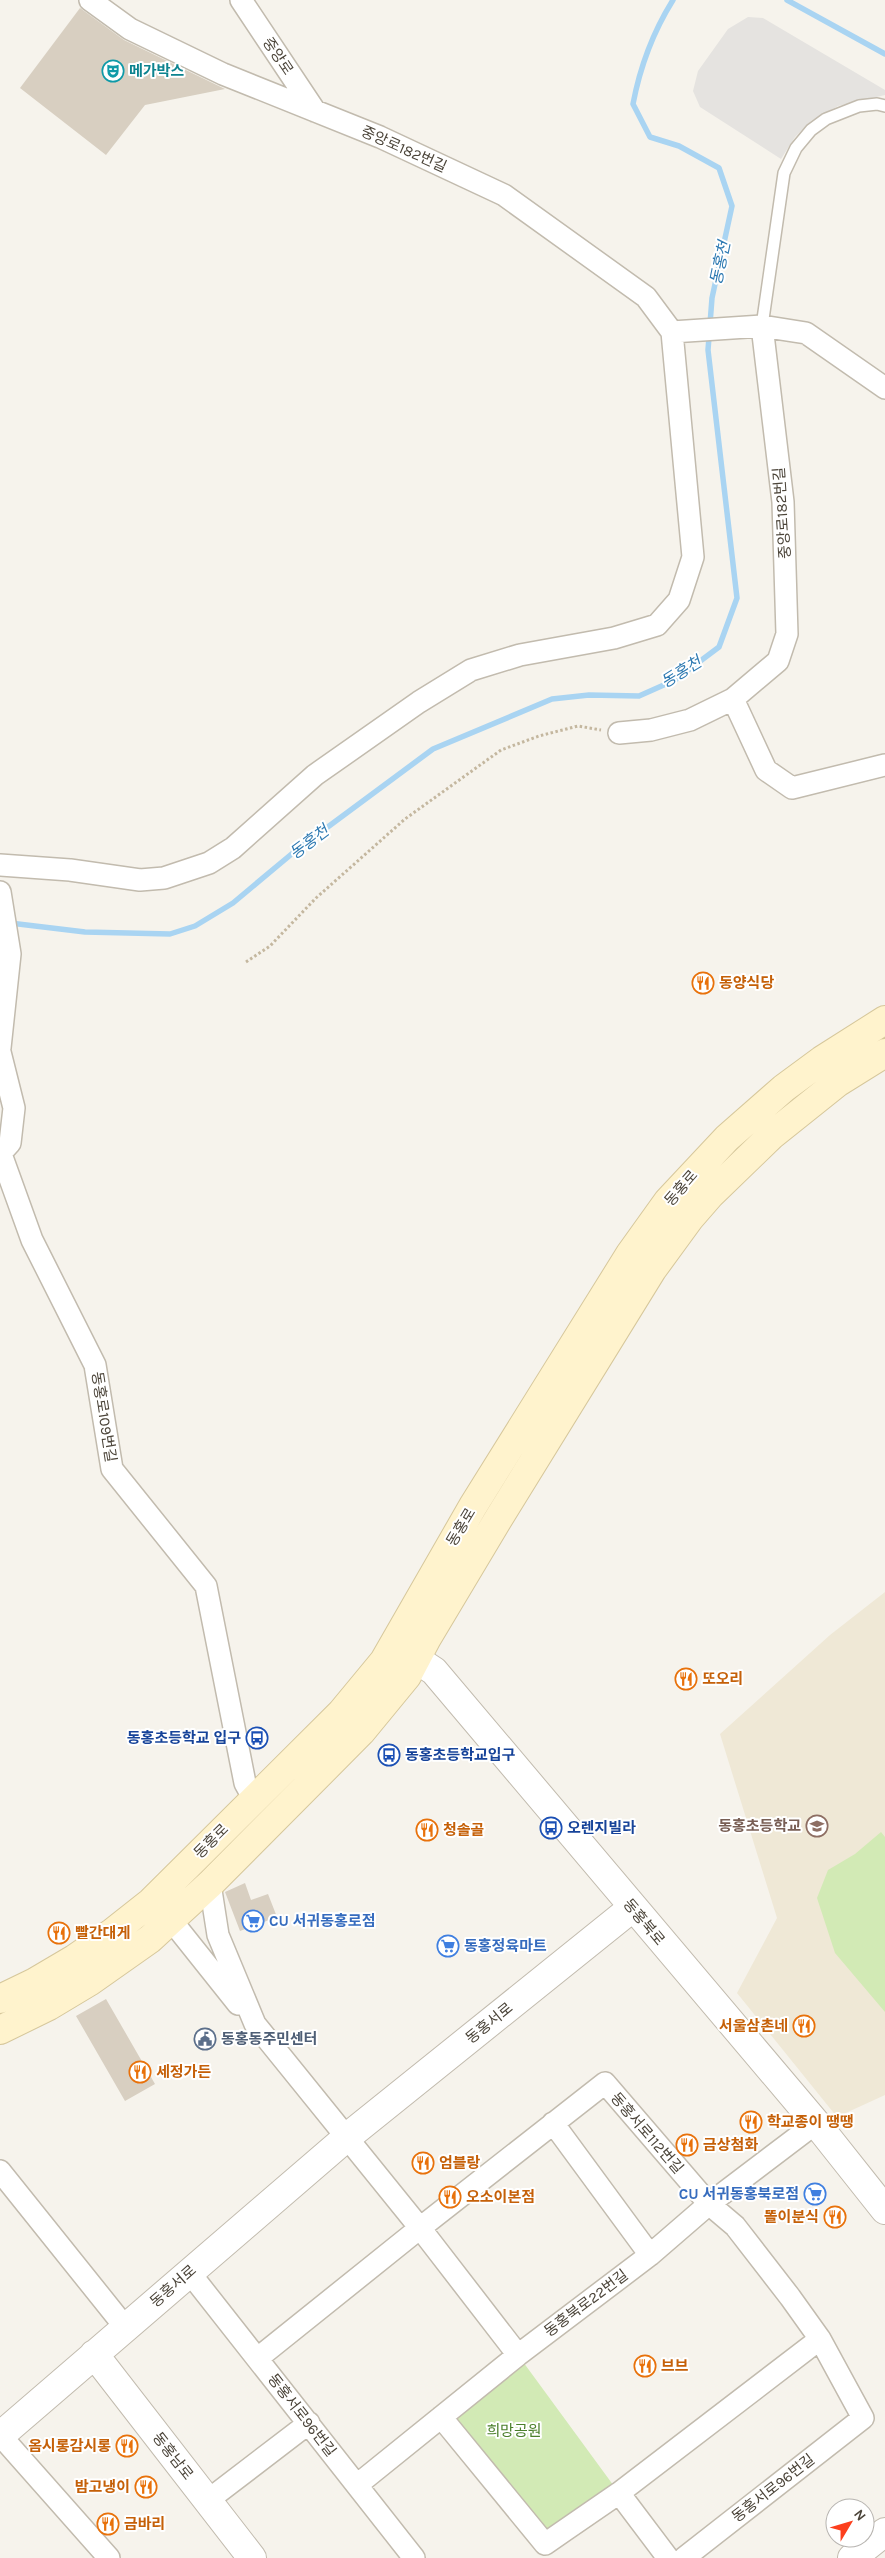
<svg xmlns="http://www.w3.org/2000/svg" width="885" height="2558" font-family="Karla,'Noto Sans KR',sans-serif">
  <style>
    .education { fill: #efe8d6 }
    .green { fill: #d2eab5 }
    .parking { fill: #e5e3e0 }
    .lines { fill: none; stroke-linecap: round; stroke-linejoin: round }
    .stream { stroke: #a9d4f2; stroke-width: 5.5 }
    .building { fill: #d8cfc1 }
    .service-casing { stroke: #c2bbae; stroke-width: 14 }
    .minor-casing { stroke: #c2bbae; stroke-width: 24 }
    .tertiary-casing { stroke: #c2bbae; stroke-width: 30 }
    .secondary-casing { stroke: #d6c79b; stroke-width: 30 }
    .path { stroke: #c4b79f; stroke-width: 3; stroke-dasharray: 2.5 2.5; stroke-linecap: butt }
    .service { stroke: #fff; stroke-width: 11 }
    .minor { stroke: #fff; stroke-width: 21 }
    .tertiary { stroke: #fff; stroke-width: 28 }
    .secondary { stroke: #fff3cd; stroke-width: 28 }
    .labels { text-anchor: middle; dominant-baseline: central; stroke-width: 4; stroke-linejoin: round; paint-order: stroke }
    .street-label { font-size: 15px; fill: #4b4439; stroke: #fff }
    .culture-label { font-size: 15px; font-weight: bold; fill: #0d838f; stroke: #fff; text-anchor: start }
    .food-label { font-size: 15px; font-weight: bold; fill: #c56008; stroke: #fff; text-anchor: start }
    .transit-label { font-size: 15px; font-weight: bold; fill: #164399; stroke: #fff; text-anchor: start }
    .education-label { font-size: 15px; font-weight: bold; fill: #785e54; stroke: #fff; text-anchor: end }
    .shop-label { font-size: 15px; font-weight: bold; fill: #366cbe; stroke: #fff; text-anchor: start }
    .service-label { font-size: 15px; font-weight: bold; fill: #4e5e75; stroke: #fff; text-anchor: start }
    .park-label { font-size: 15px; fill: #4a7f2a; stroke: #fff }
    .water-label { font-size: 16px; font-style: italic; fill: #2e7ab2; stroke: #fff }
  </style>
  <rect width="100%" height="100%" fill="#f6f3ec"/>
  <path class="education" d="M885 1592V2095L837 2117 737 1993 777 1918 720 1734 830 1635Z"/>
  <path class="green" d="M881 1832 885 1837V2012L835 1953 817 1898 828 1870 855 1854Z
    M518 2355 619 2493 545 2544 441 2417Z"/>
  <path class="parking" d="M748 17 763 18 885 90V95L838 106 811 121 795 137 781 159 700 107 693 91 698 71 728 29Z"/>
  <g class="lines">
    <path class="stream" d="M787 0 885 54
      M10 923 85 932 170 934 195 926 233 903 294 852 433 749 552 699 589 695 639 696 675 680 719 647 737 598 708 350 712 298 732 206 719 168 679 146 650 137 633 104C640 67 653 32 673 0"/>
  </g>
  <path class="building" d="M80 8 124 40 225 89 145 105 106 155 20 88Z
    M245 1883 251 1900 268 1894 277 1917 240 1931 225 1892Z
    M106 1999 155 2084 125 2101 76 2016Z"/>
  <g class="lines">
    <g class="service-casing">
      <path id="service" d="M762 326 784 173 796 148 811 130 826 119 859 106 877 104 885 106"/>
    </g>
    <g class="minor-casing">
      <path id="minor" d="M90 0 130 29 223 74 380 137 504 195 646 297 672 332
        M241 0 315 111
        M762 326 806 333 885 388
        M733 699 766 770 792 788 885 765
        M619 733 651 730 690 720 733 699 778 661 787 634 783 502 762 326 672 332
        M0 865 70 870 140 880 164 878 209 863 233 848 315 775 419 702 471 670 520 655 614 638 657 625 679 600 693 557 672 332
        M0 892 10 954 0 1048
        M0 1052 14 1108 10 1143 0 1154
        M1 1154 32 1240 95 1365 112 1469 206 1586 245 1783 254 1799
        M210 1884 218 1935 255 2024 420 2228 258 2358
        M171 1920 238 2004
        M553 2123 650 2255
        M0 2171 125 2327
        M189 2272 414 2558
        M518 2355 420 2228 605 2083 709 2204 735 2226 790 2297 820 2339
        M441 2417 545 2544 619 2493 820 2339 863 2418 684 2558
        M0 2435 109 2558
        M357 2485 518 2355 650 2255 709 2204 816 2123
        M619 2493 668 2558
        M207 2501 309 2423"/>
    </g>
    <g class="tertiary-casing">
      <path id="tertiary" d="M396 1646 434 1671 816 2123 885 2210
        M94 2354 252 2558
        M0 2436 346 2138 632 1908
        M852 2558 885 2532"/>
    </g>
    <g class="secondary-casing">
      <path id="secondary" d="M0 1999 35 1982 74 1959 113 1932 151 1902 341 1713 384 1661 473 1506 630 1254 668 1201 727 1138 784 1088 822 1060 885 1020
        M0 2030 49 2006 89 1982 150 1939 210 1884 361 1732 407 1676 427 1638 497 1521 652 1270 690 1218 710 1195 772 1135 837 1083 885 1053"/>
    </g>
    <path class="path" d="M246 962 270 946 316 898 405 819 501 750 539 736 578 726 601 730"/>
    <use href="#service" class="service"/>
    <use href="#minor" class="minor"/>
    <use href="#tertiary" class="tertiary"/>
    <use href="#secondary" class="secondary"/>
  </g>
  <defs>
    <g id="theatre-ring" transform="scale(1.125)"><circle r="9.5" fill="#fff" stroke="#0f9aa8" stroke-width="1.5"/><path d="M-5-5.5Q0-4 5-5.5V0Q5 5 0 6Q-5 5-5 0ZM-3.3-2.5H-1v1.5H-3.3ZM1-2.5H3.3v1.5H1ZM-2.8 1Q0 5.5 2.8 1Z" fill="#0f9aa8"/></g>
    <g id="restaurant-ring" transform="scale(1.125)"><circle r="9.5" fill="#fff" stroke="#e8710a" stroke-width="1.5"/><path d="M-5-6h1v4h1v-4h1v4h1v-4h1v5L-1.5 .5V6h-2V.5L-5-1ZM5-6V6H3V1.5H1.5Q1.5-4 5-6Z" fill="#e8710a"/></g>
    <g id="bus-ring" transform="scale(1.125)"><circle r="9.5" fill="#fff" stroke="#1a4fb4" stroke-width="1.5"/><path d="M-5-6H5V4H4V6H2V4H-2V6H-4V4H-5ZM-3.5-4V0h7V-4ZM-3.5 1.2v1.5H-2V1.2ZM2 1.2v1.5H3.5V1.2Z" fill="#1a4fb4"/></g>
    <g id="school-ring" transform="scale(1.125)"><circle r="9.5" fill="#fff" stroke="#8d6e63" stroke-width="1.5"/><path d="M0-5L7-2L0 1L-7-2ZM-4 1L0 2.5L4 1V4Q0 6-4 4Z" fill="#8d6e63"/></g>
    <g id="supermarket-ring" transform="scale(1.125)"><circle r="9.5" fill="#fff" stroke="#3f7fe0" stroke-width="1.5"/><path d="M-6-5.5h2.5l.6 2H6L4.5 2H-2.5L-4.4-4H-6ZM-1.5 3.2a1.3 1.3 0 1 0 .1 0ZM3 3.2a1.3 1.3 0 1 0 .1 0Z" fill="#3f7fe0"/></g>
    <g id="civic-ring" transform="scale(1.125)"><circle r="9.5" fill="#fff" stroke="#5c6f8a" stroke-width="1.5"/><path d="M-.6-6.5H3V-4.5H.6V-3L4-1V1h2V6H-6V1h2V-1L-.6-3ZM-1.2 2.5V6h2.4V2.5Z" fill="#5c6f8a"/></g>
  </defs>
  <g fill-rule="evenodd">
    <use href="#theatre-ring" x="113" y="71"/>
    <use href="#restaurant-ring" x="703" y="983"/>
    <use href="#restaurant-ring" x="686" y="1679"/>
    <use href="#bus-ring" x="257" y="1738"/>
    <use href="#bus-ring" x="389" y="1755"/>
    <use href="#school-ring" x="817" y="1826"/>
    <use href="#bus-ring" x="551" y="1828"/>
    <use href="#restaurant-ring" x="427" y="1830"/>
    <use href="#supermarket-ring" x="253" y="1921"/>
    <use href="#restaurant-ring" x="59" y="1933"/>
    <use href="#supermarket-ring" x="448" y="1946"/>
    <use href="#restaurant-ring" x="804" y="2026"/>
    <use href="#civic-ring" x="205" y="2039"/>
    <use href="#restaurant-ring" x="140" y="2072"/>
    <use href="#restaurant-ring" x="751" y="2122"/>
    <use href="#restaurant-ring" x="687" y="2145"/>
    <use href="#restaurant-ring" x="423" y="2163"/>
    <use href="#supermarket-ring" x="815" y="2194"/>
    <use href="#restaurant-ring" x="450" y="2197"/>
    <use href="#restaurant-ring" x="835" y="2217"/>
    <use href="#restaurant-ring" x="645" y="2366"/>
    <use href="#restaurant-ring" x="127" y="2446"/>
    <use href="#restaurant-ring" x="146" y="2487"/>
    <use href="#restaurant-ring" x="108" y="2524"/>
  </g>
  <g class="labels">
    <g class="street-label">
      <text transform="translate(278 56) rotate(56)">중앙로</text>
      <text transform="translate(404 149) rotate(24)">중앙로182번길</text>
      <text transform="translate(782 513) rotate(-94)">중앙로182번길</text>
      <text transform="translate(681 1188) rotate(-49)">동홍로</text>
      <text transform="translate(104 1417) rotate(81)">동홍로109번길</text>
      <text transform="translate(461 1527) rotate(-59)">동홍로</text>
      <text transform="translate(211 1841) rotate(-45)">동홍로</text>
      <text transform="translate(644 1922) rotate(50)">동홍북로</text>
      <text transform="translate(489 2023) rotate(-39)">동홍서로</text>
      <text transform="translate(647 2133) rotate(49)">동홍서로112번길</text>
      <text transform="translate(173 2286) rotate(-41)">동홍서로</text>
      <text transform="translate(586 2303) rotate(-37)">동홍북로22번길</text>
      <text transform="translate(302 2415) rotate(52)">동홍서로96번길</text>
      <text transform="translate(173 2456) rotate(52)">동홍남로</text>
      <text transform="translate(773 2488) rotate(-38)">동홍서로96번길</text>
    </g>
    <g class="culture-label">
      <text x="129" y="71">메가박스</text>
    </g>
    <g class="food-label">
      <text x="719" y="983">동양식당</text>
      <text x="702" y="1679">또오리</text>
      <text x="443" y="1830">청솔골</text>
      <text x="75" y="1933">빨간대게</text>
      <text x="788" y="2026" text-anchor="end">서울삼촌네</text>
      <text x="156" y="2072">세정가든</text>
      <text x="767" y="2122">학교종이 땡땡</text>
      <text x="703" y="2145">금상첨화</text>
      <text x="439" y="2163">엄블랑</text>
      <text x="466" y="2197">오소이본점</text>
      <text x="819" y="2217" text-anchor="end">똘이분식</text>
      <text x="661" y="2366">브브</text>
      <text x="111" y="2446" text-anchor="end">옴시롱감시롱</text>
      <text x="130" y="2487" text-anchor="end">밤고냉이</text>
      <text x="124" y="2524">금바리</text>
    </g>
    <g class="transit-label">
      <text x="241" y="1738" text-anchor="end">동홍초등학교 입구</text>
      <text x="405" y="1755">동홍초등학교입구</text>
      <text x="567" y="1828">오렌지빌라</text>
    </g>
    <g class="education-label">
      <text x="801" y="1826">동홍초등학교</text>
    </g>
    <g class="shop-label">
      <text x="269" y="1921">CU 서귀동홍로점</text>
      <text x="464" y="1946">동홍정육마트</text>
      <text x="799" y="2194" text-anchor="end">CU 서귀동홍북로점</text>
    </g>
    <g class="service-label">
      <text x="221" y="2039">동홍동주민센터</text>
    </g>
    <g class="park-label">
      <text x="514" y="2431">희망공원</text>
    </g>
    <g class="water-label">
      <text transform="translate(720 263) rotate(-78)">동홍천</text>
      <text transform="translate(681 672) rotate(-32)">동홍천</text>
      <text transform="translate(309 842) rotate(-37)">동홍천</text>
    </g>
  </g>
  <g transform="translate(850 2523) rotate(52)"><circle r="24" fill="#ffffff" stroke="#b7b4b0"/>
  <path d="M0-4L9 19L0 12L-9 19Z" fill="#fc3f1d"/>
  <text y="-8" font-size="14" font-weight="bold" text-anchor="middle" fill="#4b4439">N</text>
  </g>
</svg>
